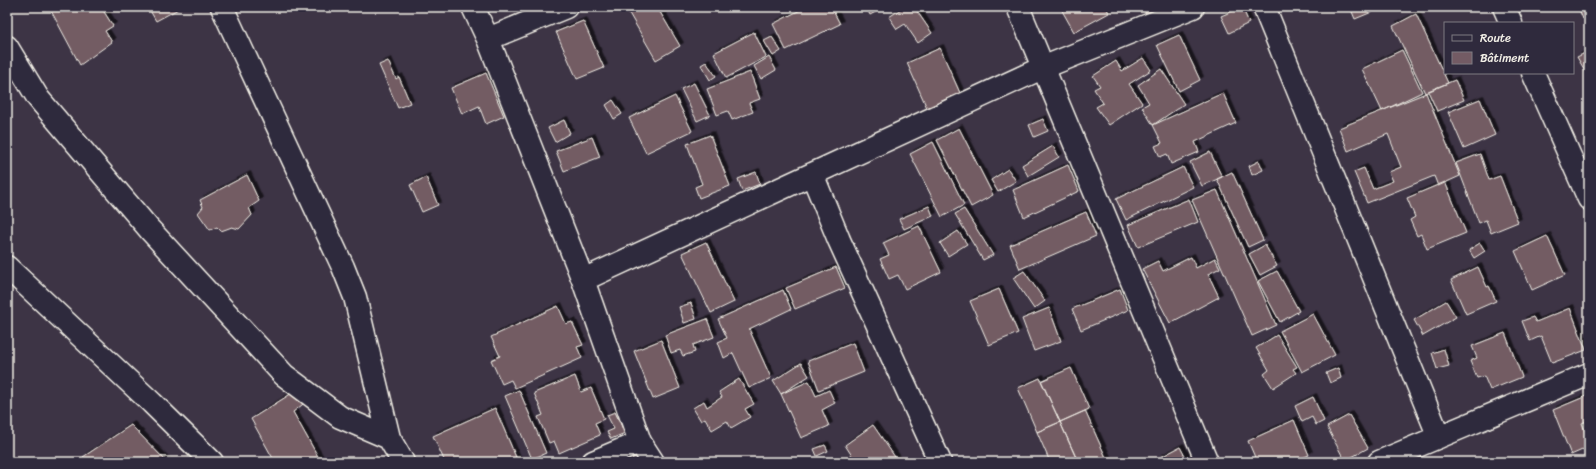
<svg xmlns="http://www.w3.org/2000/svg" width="1596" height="469" font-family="Sriracha,sans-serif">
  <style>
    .building { fill: #735b64; stroke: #f4f1e8; filter: url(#shadow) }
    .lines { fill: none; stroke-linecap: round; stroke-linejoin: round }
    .street-casing { stroke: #f4f1e8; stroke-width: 25 }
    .street { stroke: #2f2a3d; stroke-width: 22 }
  </style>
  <defs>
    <filter id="shadow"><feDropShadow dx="3.5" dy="-3.5" stdDeviation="0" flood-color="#0009"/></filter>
  </defs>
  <rect width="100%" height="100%" fill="#3d3445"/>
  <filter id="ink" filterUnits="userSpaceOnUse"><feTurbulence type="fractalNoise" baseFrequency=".025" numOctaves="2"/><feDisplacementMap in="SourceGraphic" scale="8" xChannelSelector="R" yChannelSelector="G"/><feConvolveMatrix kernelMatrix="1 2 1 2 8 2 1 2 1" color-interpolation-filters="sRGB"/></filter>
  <g filter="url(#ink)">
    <path class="building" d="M49 7H101L113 26 105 31 112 42 80 65Z
      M148 7H182L156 21Z
      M629 7H657L680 46 656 60 626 8Z
      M806 7H831L840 24 786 50 773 24Z
      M866 7H885L870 15Z
      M904 7H914L932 33 918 43 905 24 897 29 889 17Z
      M1060 7H1106L1109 13 1074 32Z
      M1143 7H1166L1147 17Z
      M1242 7 1249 23 1229 33 1221 16Z
      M1350 7H1384L1355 19Z
      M1578 7H1589V16L1583 19Z
      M1416 14 1448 83 1425 93 1393 26Z
      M583 21 604 68 577 79 556 32Z
      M754 32 766 57 726 78 714 53Z
      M1179 35 1200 80 1179 91 1157 45Z
      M772 37 781 51 773 56 764 41Z
      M940 48 960 93 927 108 907 63Z
      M1402 50 1422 92 1382 111 1362 69Z
      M1589 51V73L1587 74 1577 57Z
      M769 57 776 70 761 79 754 66Z
      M1143 58 1151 70 1129 84 1142 103 1109 125 1096 107 1103 103 1094 89 1100 86 1093 76 1116 61 1122 71Z
      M388 61 396 79 399 77 410 103 398 108 379 65Z
      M706 62 716 76 710 80 701 65Z
      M1161 69 1184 104 1153 125 1142 107 1149 103 1138 85Z
      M750 72 760 99 749 103 753 112 732 120 728 111 717 115 707 89Z
      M486 73 504 116 486 124 479 106 462 114 451 88Z
      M1455 80 1464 100 1437 111 1428 91Z
      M694 83 710 115 697 121 681 89Z
      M1223 93 1236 123 1195 142 1199 152 1171 164 1167 154 1160 157 1155 146 1162 143 1153 125Z
      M1426 93 1460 176 1438 186 1434 176 1367 203 1354 172 1364 168 1373 189 1393 181 1389 172 1401 167 1388 134 1348 151 1339 128Z
      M675 96 692 131 646 153 629 118Z
      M1480 99 1495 135 1464 149 1448 112Z
      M613 100 622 114 614 119 606 105Z
      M1043 119 1048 131 1034 137 1029 125Z
      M564 120 570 133 555 142 548 128Z
      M959 128 993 195 971 207 937 140Z
      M710 135 730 186 699 198 695 187 702 184 687 144Z
      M592 137 600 157 564 171 556 151Z
      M933 142 964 205 942 217 910 154Z
      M1053 146 1059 157 1028 176 1022 165Z
      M1210 152 1222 177 1202 186 1190 162Z
      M1480 154 1489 180 1500 176 1518 222 1491 233 1486 220 1479 223 1456 163Z
      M1259 161 1263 170 1252 175 1249 166Z
      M1068 165 1079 191 1024 217 1013 190Z
      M1183 167 1193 187 1126 220 1116 199Z
      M1008 169 1016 181 998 192 991 180Z
      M756 172 760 184 742 191 738 179Z
      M1232 172 1263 240 1248 247 1217 179Z
      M247 175 259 201 249 208 252 215 239 229 232 227 221 231 217 227 210 230 198 213 203 207 200 200Z
      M426 177 438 205 422 212 410 185Z
      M1445 182 1466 233 1427 249 1421 234 1417 236 1410 220 1415 217 1407 198Z
      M1217 190 1276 325 1252 336 1192 200Z
      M1189 199 1198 222 1138 247 1128 225Z
      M929 206 933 216 904 229 899 219Z
      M964 209 993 255 983 260 955 214Z
      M1086 212 1096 236 1020 269 1010 245Z
      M919 226 941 272 905 289 898 275 889 279 880 259 889 255 883 243Z
      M958 231 967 244 948 256 940 243Z
      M1547 236 1565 275 1532 290 1515 251Z
      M706 242 734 302 711 313 682 253Z
      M1480 243 1485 251 1474 258 1469 250Z
      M1265 245 1277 266 1260 275 1249 254Z
      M1191 257 1196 268 1215 258 1220 268 1208 274 1219 297 1170 323 1142 269 1158 261 1163 271Z
      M836 267 845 288 795 309 786 288Z
      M1478 267 1487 287 1489 286 1496 301 1466 314 1451 280Z
      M1024 271 1045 301 1034 309 1013 278Z
      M1277 271 1299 311 1280 322 1258 281Z
      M999 289 1018 333 989 345 970 301Z
      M1120 289 1128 310 1081 330 1072 309Z
      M783 290 791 309 749 329 771 378 749 388 733 353 724 358 718 342 727 338 718 319Z
      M1446 301 1456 317 1423 336 1414 320Z
      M691 303 696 319 684 323 679 307Z
      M558 306 566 324 572 322 583 345 577 347 582 358 515 388 511 380 502 384 491 360 500 356 491 337Z
      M1049 308 1061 341 1034 351 1022 319Z
      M1570 308 1586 350 1552 363 1541 336 1530 341 1522 321 1533 317 1536 322Z
      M1313 314 1335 355 1302 372 1280 331Z
      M707 319 714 337 693 345 695 352 683 356 680 350 671 353 665 335Z
      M1505 333 1522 377 1490 390 1484 376 1477 378 1470 361 1477 358 1472 346Z
      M1277 335 1297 367 1293 369 1296 373 1273 388 1264 374 1269 370 1256 348Z
      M661 340 680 388 653 399 634 351Z
      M853 343 864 372 819 390 808 361Z
      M1444 349 1449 366 1437 369 1432 353Z
      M801 363 809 376 781 394 773 381Z
      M1071 368 1089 409 1060 422 1041 381Z
      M1338 368 1341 378 1330 383 1326 373Z
      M575 376 581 392 591 388 604 419 595 423 600 435 559 453 554 441 549 443 538 417 543 415 534 393Z
      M1040 378 1060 422 1037 432 1018 388Z
      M739 379 754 404 745 409 750 417 731 428 727 421 712 430 705 418 701 421 693 408 704 401 707 407 722 397 719 392Z
      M809 381 816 396 829 390 835 403 822 410 829 426 801 438 781 394Z
      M297 390 307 401 293 412 321 462H275L251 419Z
      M519 390 546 453 532 459 505 396Z
      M1589 395V420L1582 423 1589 442V447L1571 455 1553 410Z
      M1313 397 1324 421 1316 425 1312 417 1302 422 1295 406Z
      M495 408 518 462H445L433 436Z
      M1085 411 1108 462H1078L1060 422Z
      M615 412 625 433 611 439 607 432 614 429 607 415Z
      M1349 415 1368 448 1345 461 1327 427Z
      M1294 420 1309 455 1298 460 1299 462H1257L1248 441Z
      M1060 422 1078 462H1050L1037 432Z
      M131 425 167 462H87L83 457Z
      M873 425 897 460 894 462H856L845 445Z
      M825 445 828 451 817 456 814 449Z
      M1180 447 1188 462H1162L1159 458Z"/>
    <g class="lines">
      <g class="street-casing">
        <path id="street" d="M222 7 343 267 355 297 389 438 403 462
          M473 7 488 39 583 280 640 442 653 462
          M1018 7 1207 462
          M1264 7 1439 437
          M1504 7 1511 23
          M488 39 566 7
          M7 47 38 98 150 230 284 375 340 417 389 438
          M1533 73 1589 199
          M812 174 839 240 940 462
          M7 267 152 403 212 462
          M583 280 1042 68 1193 7
          M593 462 640 442
          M1379 462 1589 374"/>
      </g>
      <use href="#street" class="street"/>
    </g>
  </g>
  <rect width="1596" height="469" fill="none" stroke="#2f2a3d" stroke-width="24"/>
  <rect x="12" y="12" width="1572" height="445" fill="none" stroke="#f4f1e8" stroke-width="1.5" filter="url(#ink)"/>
  <rect x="1444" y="22" width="130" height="52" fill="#2f2a3d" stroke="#7e7a81"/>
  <rect x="1452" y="35" width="20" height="6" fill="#2f2a3d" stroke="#7e7a81"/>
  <text x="1480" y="42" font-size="12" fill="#f4f1e8">Route</text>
  <rect x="1452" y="52" width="20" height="12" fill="#735b64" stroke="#7e7a81"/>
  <text x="1480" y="62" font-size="12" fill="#f4f1e8">Bâtiment</text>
</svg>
